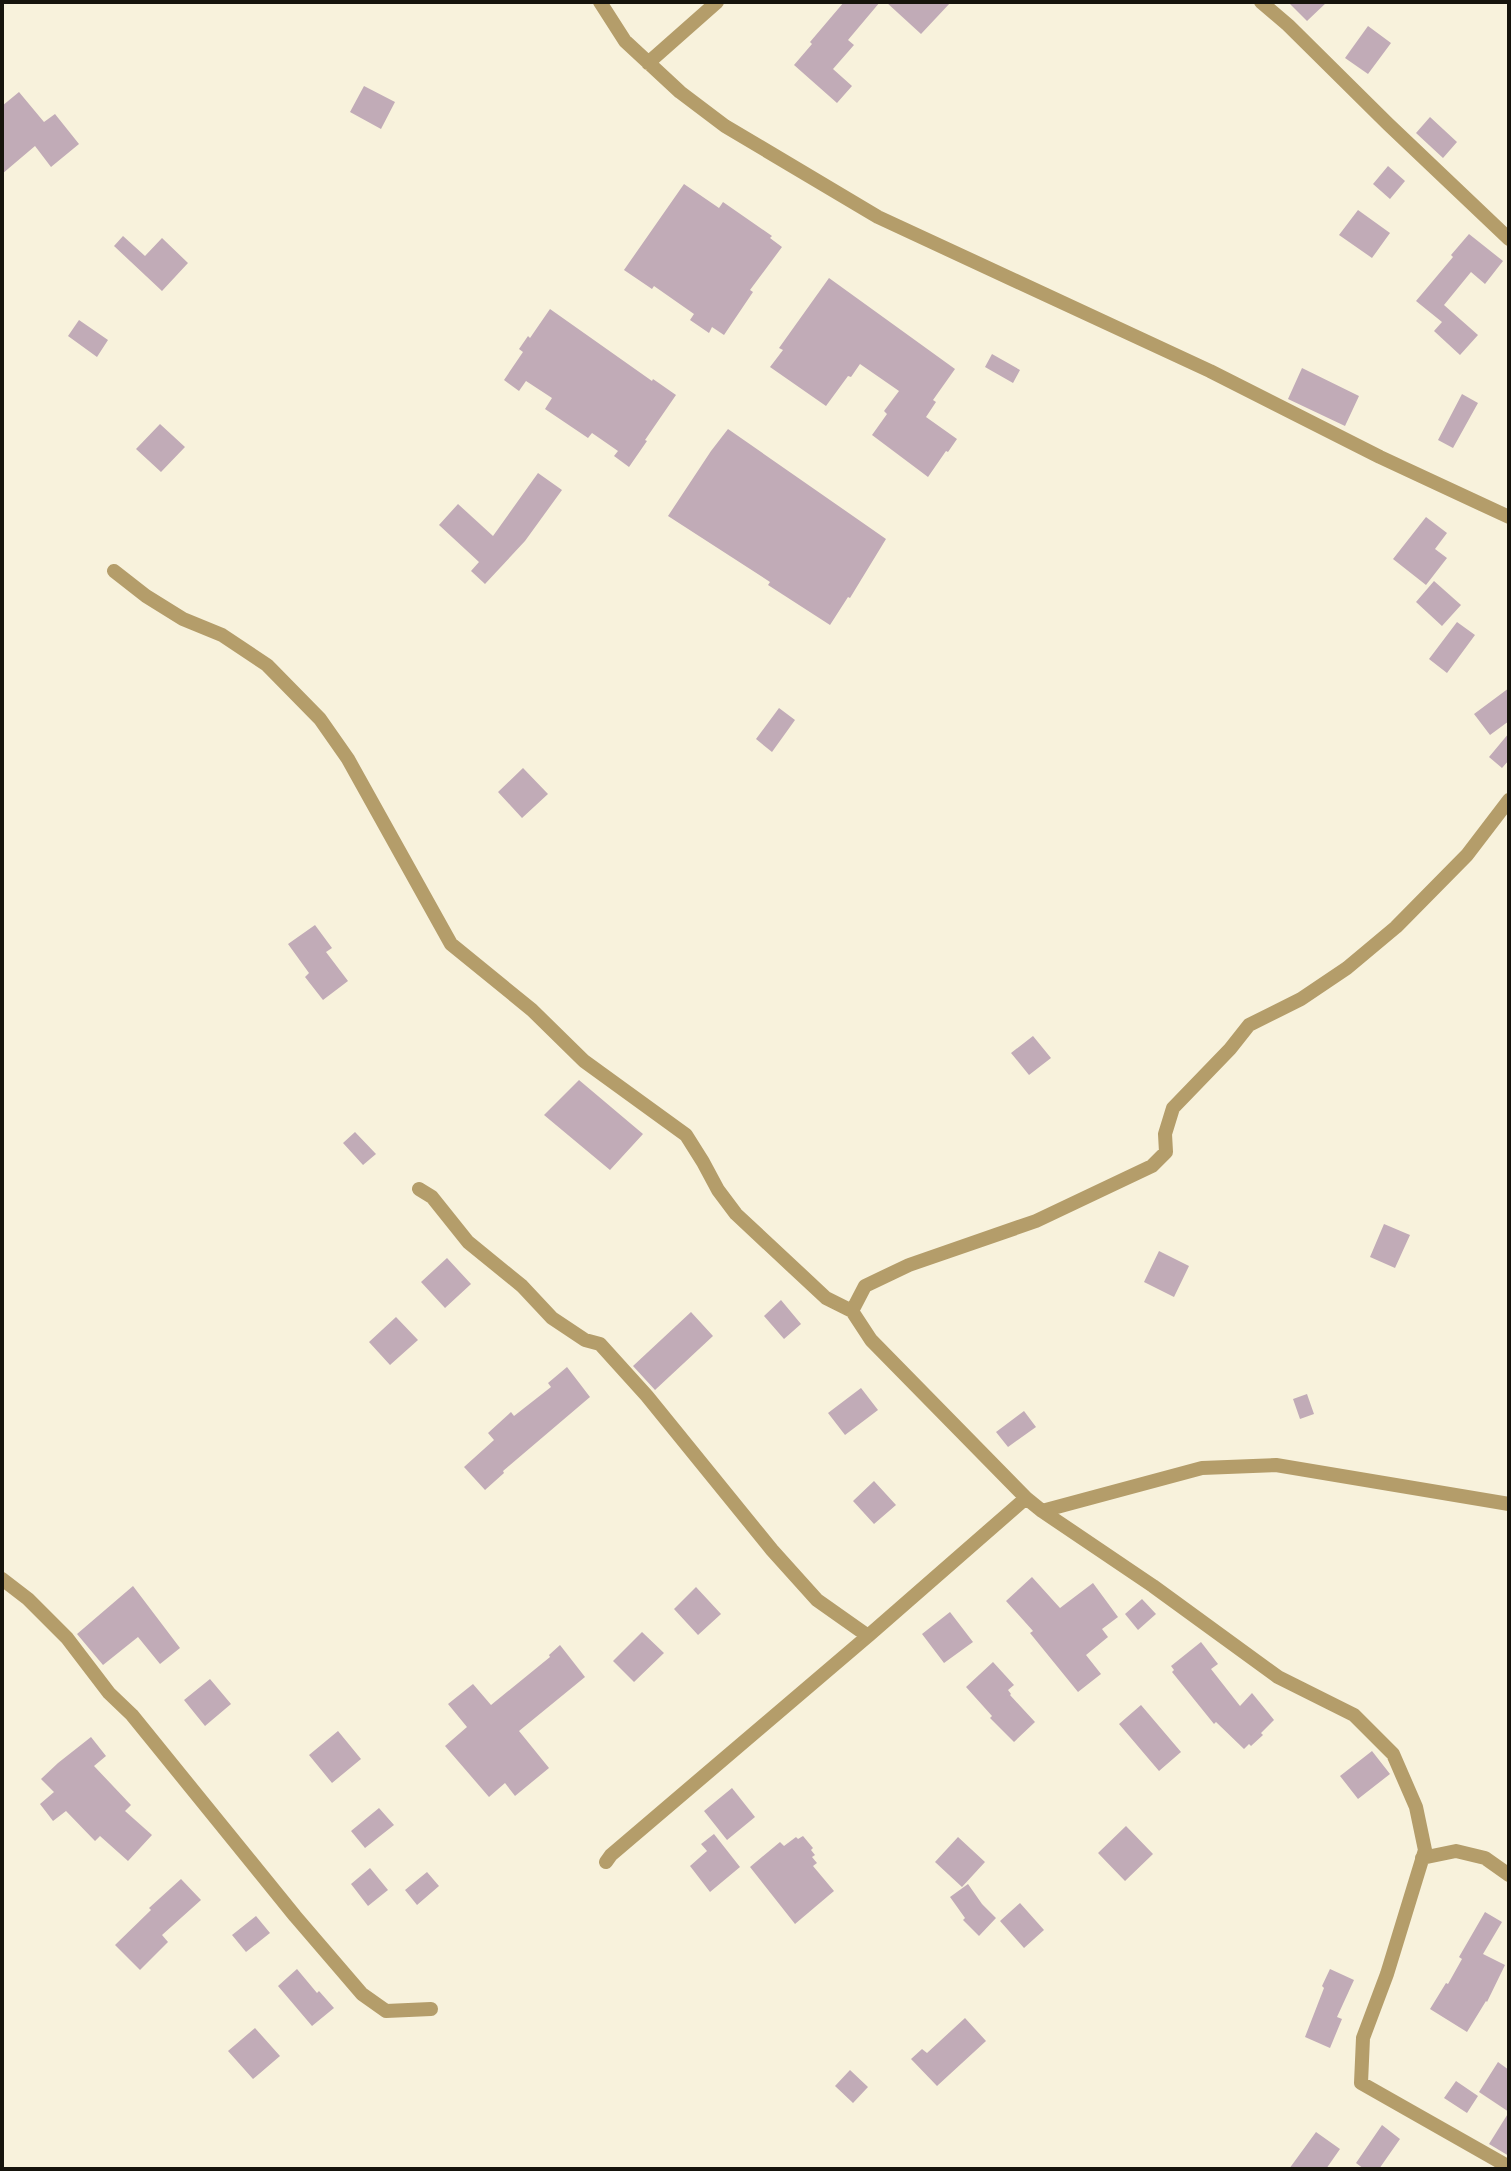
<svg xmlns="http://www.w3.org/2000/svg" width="1511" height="2171" font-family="Georgia,serif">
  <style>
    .building { fill: #c1abb7 }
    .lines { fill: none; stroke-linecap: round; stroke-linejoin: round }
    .minor { stroke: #b49d6a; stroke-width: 14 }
  </style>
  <rect width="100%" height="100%" fill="#f8f2dc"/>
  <path class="building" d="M844 2H880L848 40 854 45 833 69 852 86 837 103 794 65 812 44 810 42Z
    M886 2H951L921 34Z
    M1288 2H1327L1307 21Z
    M1368 26 1391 43 1368 74 1345 58Z
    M364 86 395 102 381 129 350 112Z
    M19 92 44 122 55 114 79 144 51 167 35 146 2 174V106Z
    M1430 117 1457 142 1443 158 1416 133Z
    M1388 166 1405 181 1390 199 1373 184Z
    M684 184 719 208 723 202 772 236 770 238 782 247 750 290 753 292 724 335 712 327 709 333 690 320 694 314 654 286 652 289 624 270Z
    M1358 210 1390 233 1372 258 1339 235Z
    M1469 234 1503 261 1485 284 1471 272 1444 305 1478 335 1460 355 1434 331 1442 322 1416 301 1453 257 1451 255Z
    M123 236 145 256 162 238 188 263 162 291 114 246Z
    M829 278 955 369 933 400 936 402 926 417 957 439 948 452 946 451 928 477 872 435 887 414 884 411 899 391 860 364 851 377 848 376 826 406 770 367 783 350 779 348Z
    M550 309 652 381 653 379 676 395 645 440 647 441 629 467 614 456 618 451 592 433 588 438 545 409 552 398 526 381 519 391 504 380 523 352 519 349 528 336 530 338Z
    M79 320 108 340 97 357 68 336Z
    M992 354 1020 370 1013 383 985 367Z
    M1302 368 1359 396 1345 426 1288 399Z
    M1462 394 1478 403 1453 448 1438 440Z
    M160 424 185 447 161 472 136 449Z
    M728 429 886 539 850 598 848 597 830 625 768 585 770 582 668 516 711 451Z
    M538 473 562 490 525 541 485 584 471 571 479 562 439 525 458 504 493 536Z
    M1426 517 1447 533 1435 549 1447 558 1426 585 1393 559Z
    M1434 581 1461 605 1442 626 1416 602Z
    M1457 622 1475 635 1447 673 1429 659Z
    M1509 688V721L1490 735 1474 714Z
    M779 708 795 720 772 752 756 739Z
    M1509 733V760L1502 768 1489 757Z
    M523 768 548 794 522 818 498 792Z
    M315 925 332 948 326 952 348 981 323 1000 305 977 309 973 288 944Z
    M1033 1036 1051 1058 1029 1075 1011 1053Z
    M579 1080 643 1134 610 1170 544 1115Z
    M355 1132 376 1154 363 1165 343 1143Z
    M1384 1224 1410 1235 1395 1268 1370 1257Z
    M1159 1251 1189 1266 1174 1297 1144 1282Z
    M447 1258 471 1284 445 1308 421 1282Z
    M781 1300 801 1324 784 1339 764 1316Z
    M691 1312 713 1336 655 1390 633 1366Z
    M396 1317 418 1340 390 1365 369 1342Z
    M567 1367 590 1397 503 1471 504 1473 485 1490 464 1467 494 1440 488 1433 511 1412 514 1416 551 1387 548 1383Z
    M861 1388 878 1410 845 1435 828 1413Z
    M1307 1394 1314 1414 1300 1419 1293 1399Z
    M1024 1411 1036 1427 1008 1447 996 1432Z
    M874 1481 896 1505 874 1524 853 1501Z
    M1032 1577 1060 1608 1093 1583 1118 1617 1102 1629 1108 1637 1086 1655 1101 1674 1078 1692 1030 1633 1033 1631 1006 1601Z
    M133 1586 180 1648 160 1664 138 1637 103 1665 77 1634Z
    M696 1587 721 1614 698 1635 674 1609Z
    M1142 1599 1156 1614 1138 1630 1125 1614Z
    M950 1612 973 1642 944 1663 922 1634Z
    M642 1632 664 1653 634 1682 613 1661Z
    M1201 1642 1218 1664 1211 1669 1240 1706 1252 1693 1274 1720 1261 1733 1263 1735 1251 1746 1249 1744 1244 1749 1216 1722 1214 1724 1172 1672 1174 1670 1171 1666Z
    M560 1645 585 1677 519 1731 549 1768 515 1796 505 1783 489 1797 445 1746 467 1727 448 1704 473 1684 491 1705 550 1657 549 1655Z
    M993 1662 1014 1685 1008 1690 1011 1694 1010 1695 1035 1722 1014 1742 990 1718 992 1716 966 1687Z
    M210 1679 231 1704 205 1726 184 1700Z
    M1141 1705 1181 1752 1159 1771 1119 1724Z
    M338 1731 361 1759 332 1783 309 1755Z
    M91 1737 106 1756 94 1766 131 1805 125 1811 152 1835 128 1861 100 1836 95 1841 66 1811 53 1821 40 1804 54 1792 41 1779 58 1763Z
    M1372 1751 1390 1774 1358 1799 1340 1776Z
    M732 1788 755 1817 727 1840 704 1811Z
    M379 1808 394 1825 365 1848 351 1831Z
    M1126 1826 1153 1854 1125 1881 1098 1853Z
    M714 1834 740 1867 710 1892 690 1866 707 1851 701 1844Z
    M803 1836 813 1848 811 1850 815 1855 812 1857 817 1863 813 1866 834 1891 795 1924 750 1867 780 1842 784 1846 796 1837 798 1839Z
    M958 1837 985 1862 962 1887 935 1862Z
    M370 1868 388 1890 368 1906 351 1884Z
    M427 1872 439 1886 417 1905 405 1890Z
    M181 1879 201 1900 162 1935 168 1942 140 1970 115 1945 151 1910 149 1908Z
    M968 1884 982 1904 996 1918 979 1936 963 1920 965 1918 950 1897Z
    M1020 1903 1044 1930 1024 1948 1000 1921Z
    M1485 1912 1502 1922 1483 1954 1505 1965 1487 2002 1486 2001 1467 2032 1430 2009 1446 1983 1448 1984 1462 1959 1459 1957Z
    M256 1916 270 1933 246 1952 232 1935Z
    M297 1969 317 1993 319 1991 334 2008 312 2026 278 1986Z
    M1330 1969 1354 1980 1337 2017 1342 2019 1330 2048 1305 2037 1324 1988 1322 1986Z
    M965 2018 986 2041 937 2086 911 2059 922 2049 927 2053Z
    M255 2028 280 2056 253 2079 228 2051Z
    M1498 2062 1509 2070V2156L1489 2144 1509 2112 1479 2092Z
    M850 2070 868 2087 853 2103 835 2086Z
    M1456 2081 1478 2096 1467 2113 1444 2098Z
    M1382 2125 1400 2139 1379 2169H1364L1356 2163Z
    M1316 2132 1340 2149 1326 2169H1289Z"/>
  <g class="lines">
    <path class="minor" d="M600 2 625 41 680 92 725 126 878 217 1210 371 1380 457 1509 517
      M1261 2 1288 25 1388 124 1509 239
      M648 63 717 2
      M114 571 146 596 183 619 222 635 267 665 320 719 348 759 451 944 532 1010 584 1061 686 1135 703 1162 718 1190 736 1214 826 1298 852 1311
      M419 1189 432 1197 468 1242 522 1286 552 1318 585 1340 600 1344 647 1396 772 1550 817 1600 868 1636 611 1855 606 1862
      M1026 1498 871 1340 852 1311 865 1286 909 1265 1036 1221 1152 1166 1166 1152 1165 1134 1173 1108 1230 1049 1249 1025 1301 999 1347 968 1396 927 1467 855 1509 800
      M1042 1511 1153 1586 1278 1677 1354 1715 1393 1754 1416 1807 1425 1850 1387 1974 1363 2038 1361 2083 1509 2167
      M2 1579 28 1599 67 1638 109 1693 132 1715 295 1916 362 1994 386 2011 431 2009
      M868 1636 1026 1498 1042 1511 1202 1468 1276 1465 1509 1504
      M1422 1858 1456 1851 1485 1858 1509 1875"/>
  </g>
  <rect width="1511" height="2171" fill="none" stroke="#16140c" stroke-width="8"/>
</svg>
